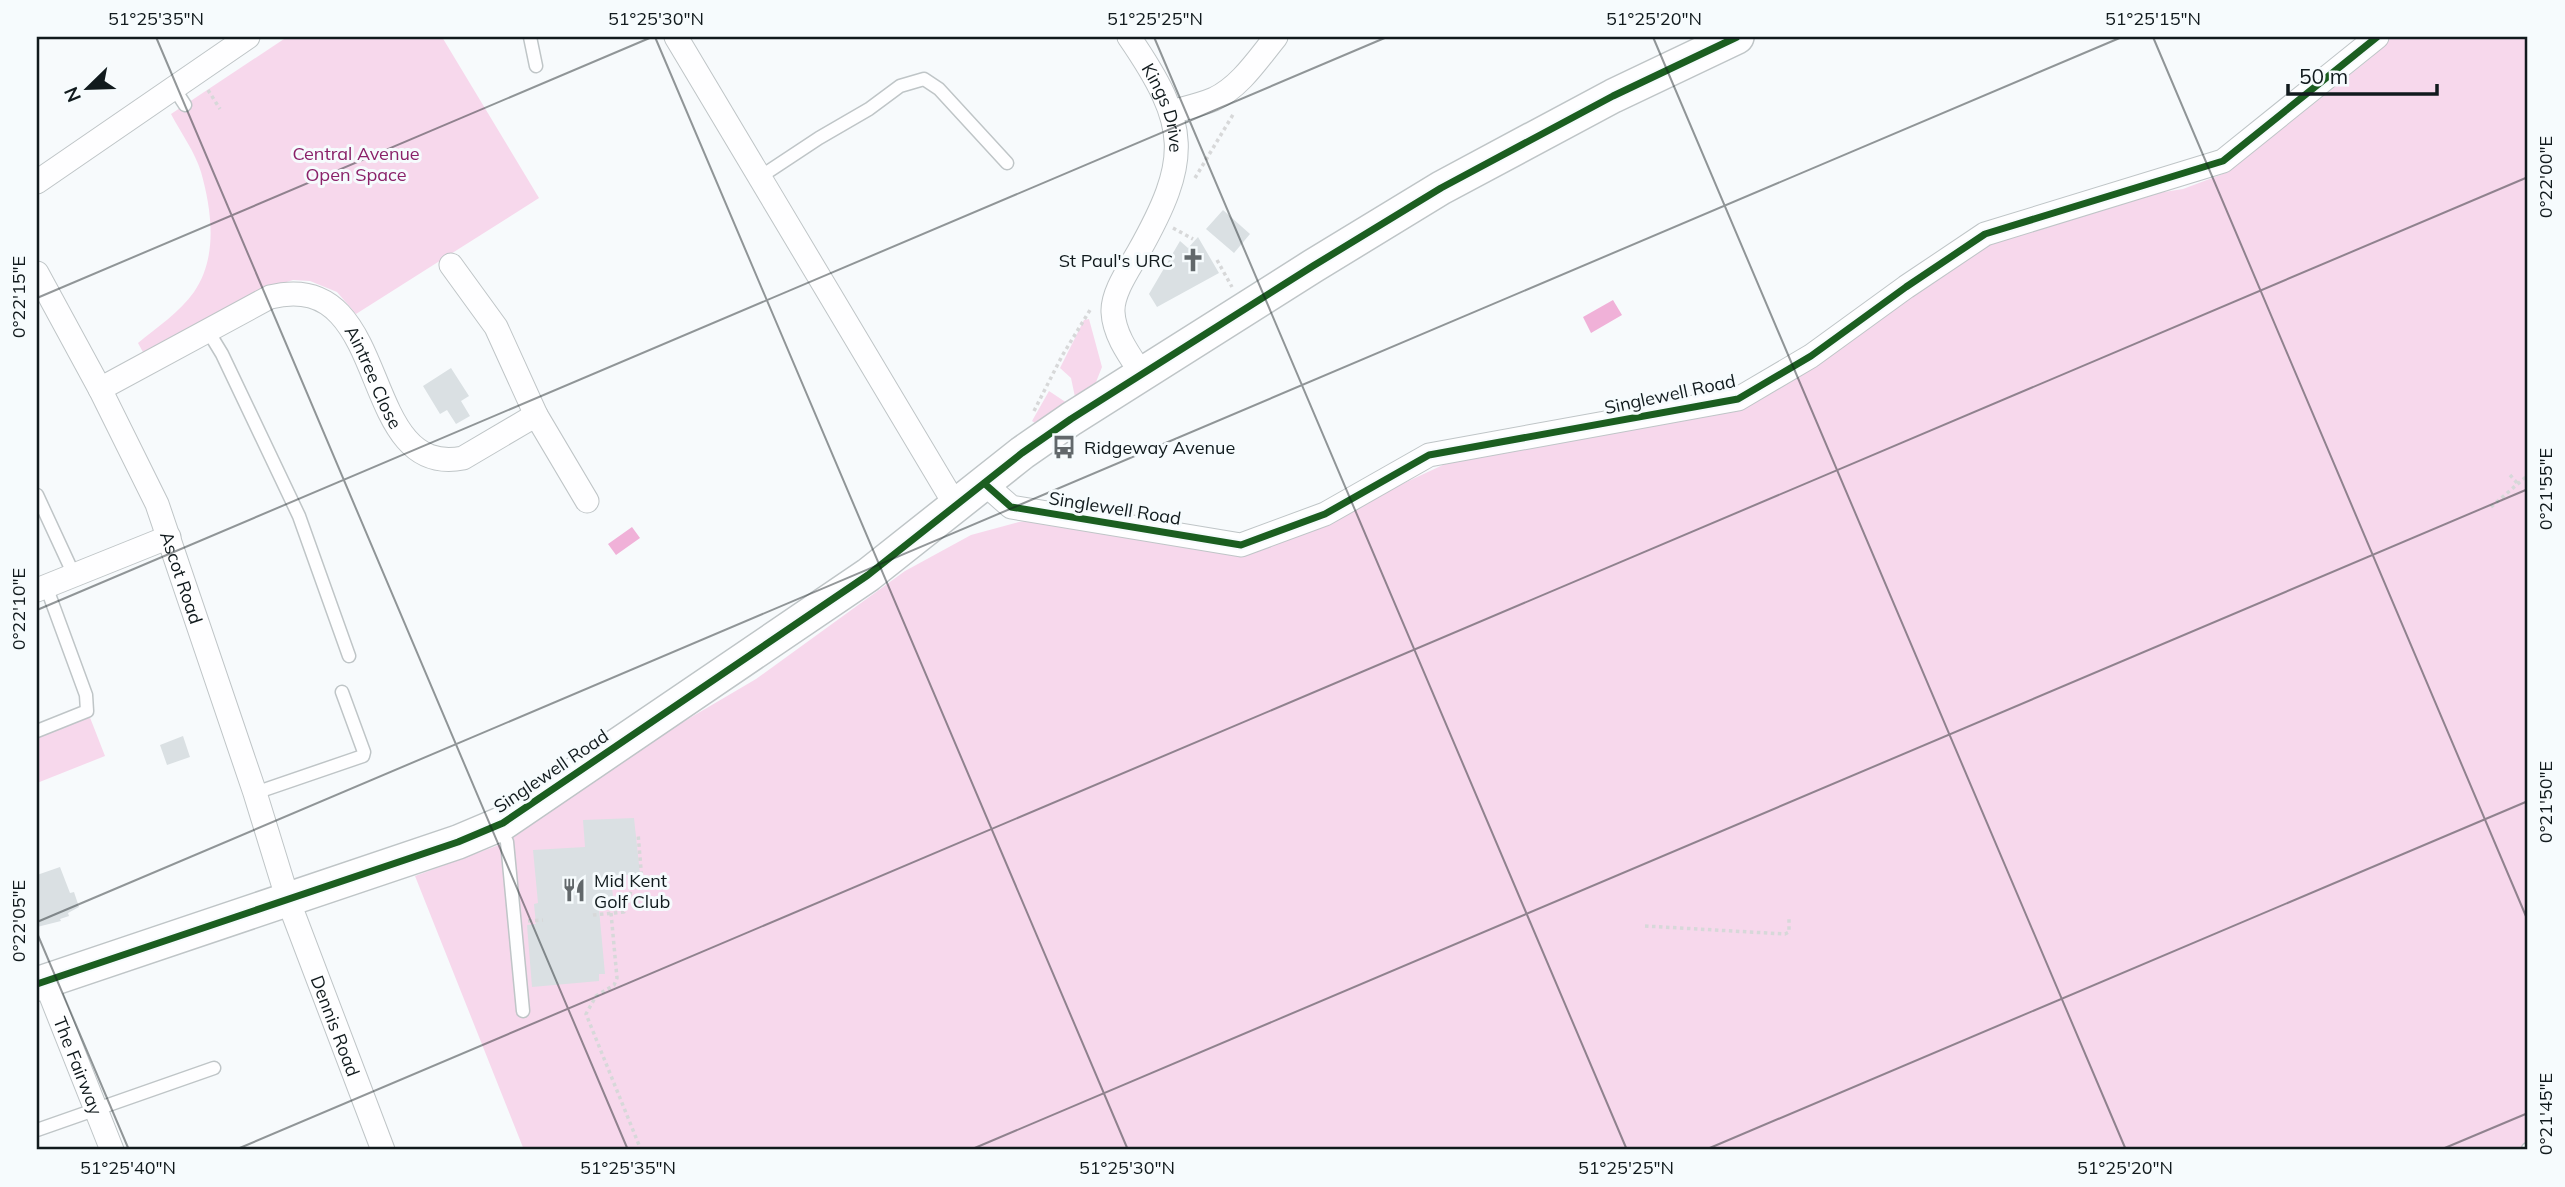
<svg xmlns="http://www.w3.org/2000/svg" width="2565" height="1187" font-family="Mulish,sans-serif">
  <style>
    .green { fill: #f7d8ec }
    .water { fill: #f0b1d8 }
    .building { fill: #dae0e3 }
    .lines { fill: none; stroke-linecap: round; stroke-linejoin: round }
    .lane-casing { stroke: #bfc5c7; stroke-width: 15 }
    .street-casing { stroke: #bfc5c7; stroke-width: 25 }
    .secondary-casing { stroke: #bfc5c7; stroke-width: 36 }
    .path { stroke: #d7d8d9; stroke-width: 3.5; stroke-dasharray: 3.5 3.5; stroke-linecap: butt }
    .lane { stroke: #fefeff; stroke-width: 12 }
    .street { stroke: #fefeff; stroke-width: 23 }
    .secondary { stroke: #fefeff; stroke-width: 33 }
    .cycleway-casing { stroke: #f6fbfd; stroke-width: 11 }
    .cycleway { stroke: #1b5e20; stroke-width: 7 }
    .ticks { fill: none; stroke: #111a1d; stroke-width: 2; stroke-opacity: 0.45 }
    .labels { text-anchor: middle; dominant-baseline: central; stroke-width: 6; stroke-linejoin: round; paint-order: stroke }
    .street-label { font-size: 18px; fill: #111a1d; stroke: #f6fbfd }
    .park-label { font-size: 18px; fill: #8a2169; stroke: #f6fbfd }
    .poi-label { font-size: 18px; fill: #111a1d; stroke: #f6fbfd; text-anchor: start }
    .neatline { fill: none; stroke: #111a1d; stroke-width: 2.5 }
    .ticks-label { font-size: 18px; text-anchor: middle; fill: #111a1d }
  </style>
  <rect width="100%" height="100%" fill="#f7fafc"/>
  <path class="green" d="M287 37H442L539 198 356 314 337 292 310 281 293 280 270 287 144 354 138 343C156 328 180 312 194 292 218 257 212 211 201 172 195 152 181 133 171 114Z
    M2388 37H2528V1150H524L415 876 507 842 654 739 756 679 905 571 971 535 1019 522 1051 518 1196 550 1251 546 1329 518 1473 451 1725 413 1760 400 1792 381 1975 249 2120 199 2183 189 2228 172 2372 57Z
    M1089 319 1102 367 1096 382 1075 397 1071 378 1060 368 1084 320Z
    M1049 391 1067 403 1035 423 1032 421Z
    M89 715 105 756 37 783V736Z"/>
  <path class="water" d="M1613 300 1622 315 1591 333 1583 317Z
    M632 527 640 538 616 555 608 544Z"/>
  <path class="building" d="M1223 210 1250 234 1234 253 1206 229Z
    M1198 237 1219 273 1157 307 1149 294 1180 241 1188 248Z
    M451 368 469 396 461 401 470 416 456 424 447 410 440 414 423 386Z
    M183 736 190 757 167 765 160 745Z
    M634 818 640 874 611 876 614 908 599 909 605 974H599V981L532 987 527 925 536 924 534 904 538 903 533 850 585 847 583 820Z
    M60 867 70 893 74 892 79 907 68 913 69 916 60 919 61 921 37 927V875Z"/>
  <g class="lines">
    <g class="lane-casing">
      <path id="lane" d="M530 37 536 66
        M174 88 185 105
        M760 177 819 138 869 109 900 86 924 79 939 89 1007 163
        M208 331 222 354 299 516 349 656
        M37 495 74 575
        M37 731 87 711 86 695 46 586
        M255 793 363 756 364 752 342 692
        M499 825 507 842 523 1011
        M37 1130 214 1068
        M2528 1149V1150"/>
    </g>
    <g class="street-casing">
      <g id="street">
        <path d="M676 37 956 506"/>
        <path id="s1" d="M1129 37C1190 126 1191 159 1138 253 1129 269 1112 293 1113 312 1114 335 1130 356 1142 374"/>
        <path d="M1171 112C1185 108 1200 105 1214 99 1240 87 1258 59 1276 37"/>
        <path d="M37 182 248 37"/>
        <path d="M451 265 496 327 536 415"/>
        <path id="s2" d="M37 273 100 389 157 504 255 793 288 900 383 1150"/>
        <path id="s3" d="M100 389 270 297C395 266 355 479 463 458L536 415 587 501"/>
        <path d="M985 484 1011 507 1241 545 1325 514 1429 455 1738 399 1811 356 1906 287 1985 234 2223 161 2377 37"/>
        <path d="M37 590 169 537"/>
        <path id="s4" d="M45 981 112 1150"/>
      </g>
    </g>
    <g class="secondary-casing">
      <path id="secondary" d="M37 984 458 842 503 823 868 575 1022 453 1071 419 1313 266 1441 188 1613 96 1737 37"/>
    </g>
    <path class="path" d="M208 90 220 109
      M1195 178 1234 113
      M1173 228 1193 239
      M1217 260 1232 287
      M1034 411 1062 356 1090 310
      M2510 475 2518 484
      M2491 507 2528 475
      M611 913 617 978 614 985 596 996 586 1014 641 1150
      M593 915 624 912 634 882 642 881 638 833
      M528 921 543 920
      M1645 926 1785 934 1789 932V919"/>
    <use href="#lane" class="lane"/>
    <use href="#street" class="street"/>
    <use href="#secondary" class="secondary"/>
    <g class="cycleway-casing">
      <path id="cycleway" d="M985 484 1011 507 1241 545 1325 514 1429 455 1738 399 1811 356 1906 287 1985 234 2223 161 2377 37
        M37 984 458 842 503 823 868 575 1022 453 1071 419 1313 266 1441 188 1613 96 1737 37"/>
    </g>
    <use href="#cycleway" class="cycleway"/>
  </g>
  <path class="ticks" d="M156 37 628 1150M655 37 1128 1150M1154 37 1627 1150M1653 37 2126 1150M2153 37 2528 921M37 298 652 37M37 610 1387 37M37 922 2122 37M37 933 129 1150M235 1150 2528 177M970 1150 2528 489M1705 1150 2528 801M2440 1150 2528 1113"/>
  <defs>
    <g id="church-bare" transform="scale(1.89)"><path d="M-1.2-6h2.4v3.5h3.3v2.4h-3.3V6h-2.4V-.1h-3.3v-2.4h3.3Z" fill="#62686b" stroke="#f6fbfd" stroke-width="2.5" paint-order="stroke"/></g>
    <g id="bus-bare" transform="scale(1.89)"><path d="M-5-6H5V4H4V6H2V4H-2V6H-4V4H-5ZM-3.5-4V0h7V-4ZM-3.5 1.2v1.5H-2V1.2ZM2 1.2v1.5H3.5V1.2Z" fill="#62686b" stroke="#f6fbfd" stroke-width="2.5" paint-order="stroke"/></g>
    <g id="restaurant-bare" transform="scale(1.89)"><path d="M-5-6h1v4h1v-4h1v4h1v-4h1v5L-1.5 .5V6h-2V.5L-5-1ZM5-6V6H3V1.5H1.5Q1.5-4 5-6Z" fill="#62686b" stroke="#f6fbfd" stroke-width="2.5" paint-order="stroke"/></g>
  </defs>
  <g fill-rule="evenodd">
    <use href="#church-bare" x="1193" y="260"/>
    <use href="#bus-bare" x="1064" y="447"/>
    <use href="#restaurant-bare" x="574" y="890"/>
  </g>
  <g class="labels">
    <g class="street-label">
      <text stroke="none"><textPath href="#s1" startOffset="80">Kings Drive</textPath></text>
      <text stroke="none"><textPath href="#s3" startOffset="341">Aintree Close</textPath></text>
      <text transform="translate(1670 394) rotate(-12)">Singlewell Road</text>
      <text transform="translate(1115 508) rotate(9)">Singlewell Road</text>
      <text stroke="none"><textPath href="#s2" startOffset="338">Ascot Road</textPath></text>
      <text transform="translate(551 771) rotate(-34)">Singlewell Road</text>
      <text stroke="none"><textPath href="#s2" startOffset="812">Dennis Road</textPath></text>
      <text stroke="none"><textPath href="#s4" startOffset="91">The Fairway</textPath></text>
    </g>
    <g class="park-label">
      <text x="356" y="153">Central Avenue<tspan x="356" dy="21">Open Space</tspan></text>
    </g>
    <g class="poi-label">
      <text x="1173" y="260" text-anchor="end">St Paul's URC</text>
      <text x="1084" y="447">Ridgeway Avenue</text>
      <text x="594" y="880">Mid Kent<tspan x="594" dy="21">Golf Club</tspan></text>
    </g>
  </g>
  <rect width="2565" height="1187" fill="none" stroke="#f6fbfd" stroke-width="77"/>
  <g transform="translate(88 88) rotate(247)" stroke="#f6fbfd" stroke-width="5" paint-order="stroke">
  <path d="M0-5L12 26L0 18L-12 26Z" fill="#111a1d"/>
  <text y="-10" font-size="19" font-weight="bold" text-anchor="middle" fill="#111a1d">N</text>
  </g>
  <path d="M2288 84v10h149v-10" fill="none" stroke="#111a1d" stroke-width="3.5"/>
  <text x="2299" y="84" font-size="21" fill="#111a1d" stroke="#f6fbfd" stroke-width="5" paint-order="stroke">50 m</text>
  <rect x="38" y="38" width="2488" height="1110" class="neatline"/>
  <g class="ticks-label">
    <text x="156" y="25">51°25'35"N</text>
    <text x="656" y="25">51°25'30"N</text>
    <text x="1155" y="25">51°25'25"N</text>
    <text x="1654" y="25">51°25'20"N</text>
    <text x="2153" y="25">51°25'15"N</text>
    <text transform="translate(2546 177) rotate(-90)" y="6">0°22'00"E</text>
    <text transform="translate(19 297) rotate(-90)" y="6">0°22'15"E</text>
    <text transform="translate(2546 489) rotate(-90)" y="6">0°21'55"E</text>
    <text transform="translate(19 609) rotate(-90)" y="6">0°22'10"E</text>
    <text transform="translate(2546 802) rotate(-90)" y="6">0°21'50"E</text>
    <text transform="translate(19 921) rotate(-90)" y="6">0°22'05"E</text>
    <text transform="translate(2546 1114) rotate(-90)" y="6">0°21'45"E</text>
    <text x="128" y="1174">51°25'40"N</text>
    <text x="628" y="1174">51°25'35"N</text>
    <text x="1127" y="1174">51°25'30"N</text>
    <text x="1626" y="1174">51°25'25"N</text>
    <text x="2125" y="1174">51°25'20"N</text>
  </g>
</svg>
